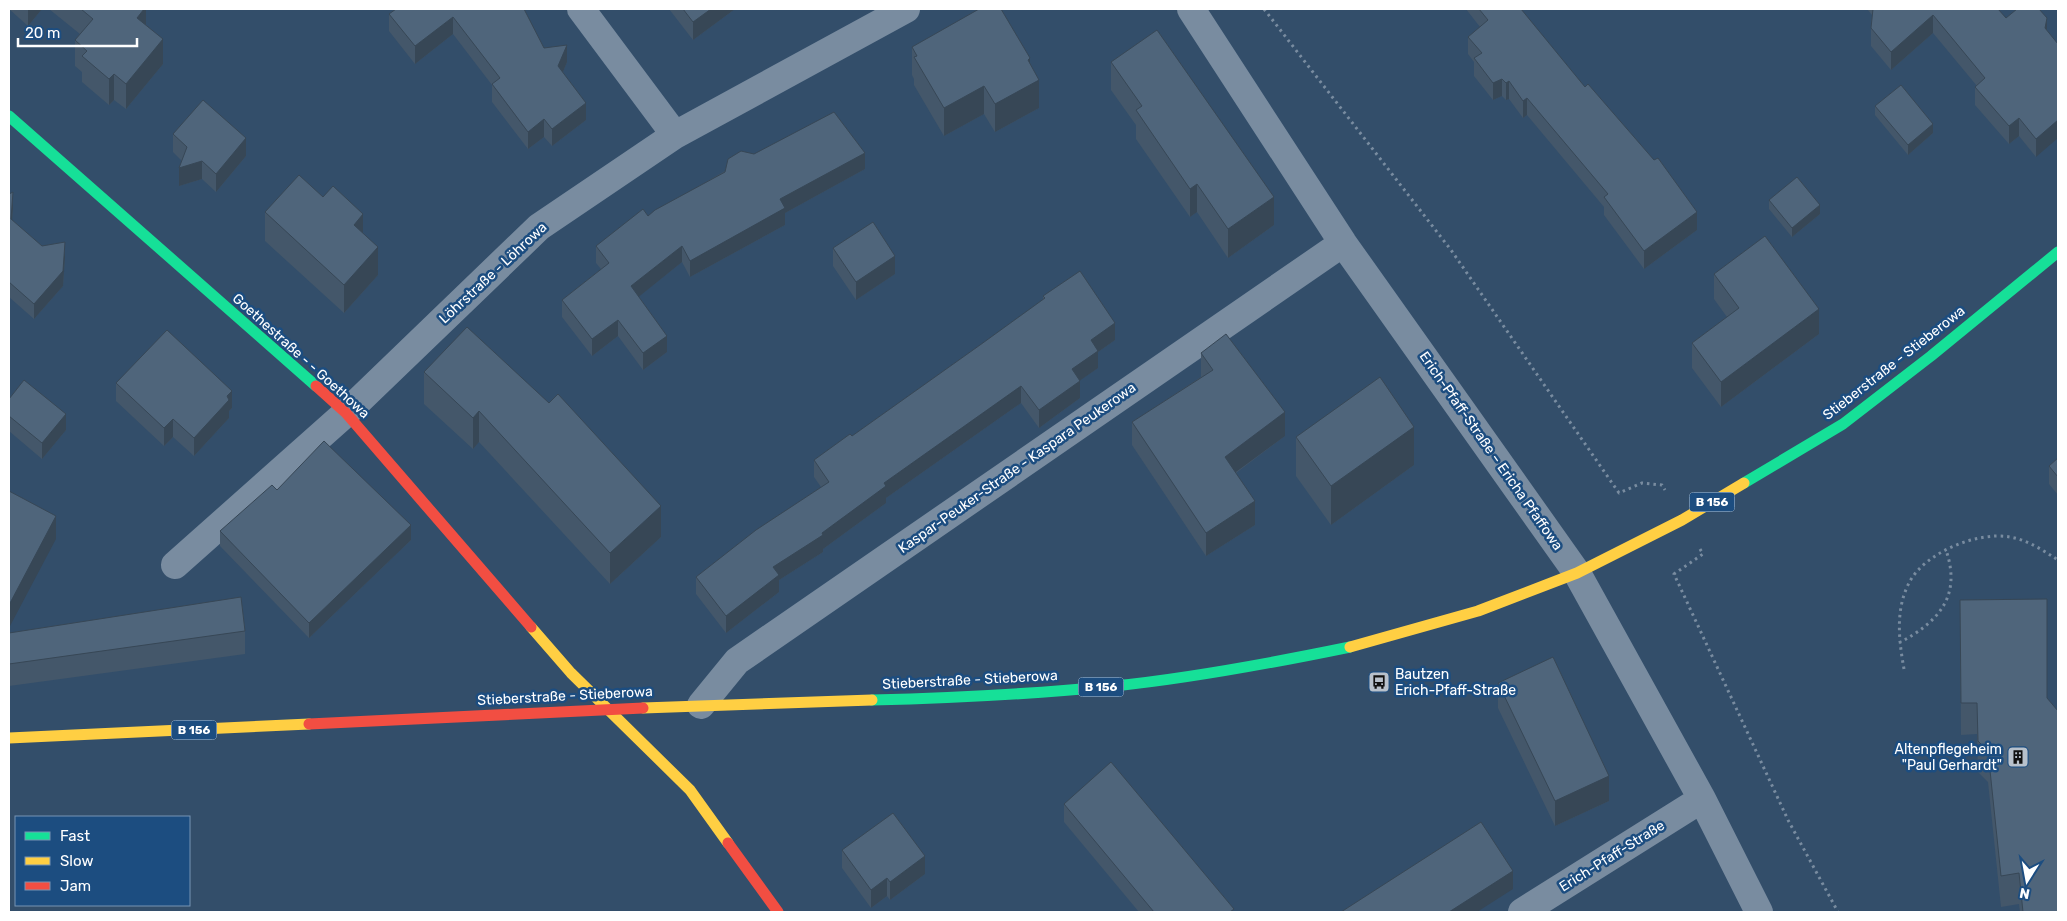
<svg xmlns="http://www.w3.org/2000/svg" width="2067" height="921" font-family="Rubik,sans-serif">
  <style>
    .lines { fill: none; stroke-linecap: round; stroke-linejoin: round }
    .path { stroke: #798ca0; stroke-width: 3; stroke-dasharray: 2.5 4; stroke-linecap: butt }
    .street { stroke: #798ca0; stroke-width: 28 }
    .fast { stroke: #16e098; stroke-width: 11 }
    .slow { stroke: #ffcf43; stroke-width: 11 }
    .jam { stroke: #f24e42; stroke-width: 11 }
    .wall { fill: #44576a }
    .shaded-wall { fill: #374756 }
    .building { fill: #4f657b; stroke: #374756 }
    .labels { text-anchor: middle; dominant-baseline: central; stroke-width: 5; stroke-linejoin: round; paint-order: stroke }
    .shield { fill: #1c4d80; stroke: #bbcad9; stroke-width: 1 }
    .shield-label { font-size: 12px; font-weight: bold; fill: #fff }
    .street-label { font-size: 14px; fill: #fff; stroke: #1c4d80 }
    .poi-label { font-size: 14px; fill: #fff; stroke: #1c4d80; text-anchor: start }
  </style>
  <rect width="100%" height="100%" fill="#334e6a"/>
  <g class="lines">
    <path class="path" d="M1264 9 1451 250 1619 493 1642 483 1662 485 1665 490
      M1700 549 1703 554 1674 574 1788 820 1838 912
      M1899 643C1938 622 1962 597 1946 550
      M1904 669C1899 641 1895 610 1909 583 1924 553 1977 531 2010 537 2028 540 2044 551 2058 560"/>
    <path class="street" d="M581 9 675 135
      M1191 9 1343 243 1577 573 1702 799 1759 912
      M175 565 346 413 539 227 675 135 906 9
      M701 705 737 661 1343 243
      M1522 912 1702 799"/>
    <path class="fast" d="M9 116 316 386
      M1744 483 1843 424 1931 356 2058 252
      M872 700C953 698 1034 694 1114 686 1193 678 1272 663 1350 647"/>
    <path class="slow" d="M531 627 571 673 690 790 728 843
      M1350 647 1478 611 1577 573 1682 520 1744 483
      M643 708 872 700
      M9 738 309 724"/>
    <path class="jam" d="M316 386 346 413 531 627
      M309 724 643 708
      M728 843 778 912"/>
  </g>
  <path class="wall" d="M9 9H42L28 26Z
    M49 9H146V26L163 64 126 109 114 100 109 105 82 82V72L75 66V40L80 34Z
    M524 9 544 48 567 62 563 72 586 120 552 146 544 137 528 149 492 102V85L453 34 415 64 389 31V14Z
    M669 9H735L693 40Z
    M1466 9H1521L1697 230 1644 269 1604 215V207L1527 115 1523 118 1509 99 1506 100 1502 96 1493 100 1474 76V62L1468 54V37L1480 27Z
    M1867 9H1998L2006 18 2039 9 2036 157 2019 136 2009 144 1975 105V87L1977 86 1933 33 1891 70 1871 46V28L1872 15Z
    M912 47 1030 64 1039 108 995 132 984 114 944 136 914 85V79L912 75Z
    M1111 62 1274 225 1228 258 1197 212 1190 217 1136 139V125L1111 90Z
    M1875 106 1933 133 1908 155 1875 115Z
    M173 134 246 156 216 192 202 179 179 186 182 161 173 152Z
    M754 154 865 169 785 213V225L690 277 682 262 638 297 667 352 643 370 618 336 592 356 562 317V300L601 269 596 263V246Z
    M9 194 13 207 12 220 42 246 65 257 63 286 34 319 9 297Z
    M323 197 378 275 344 313 265 241V212Z
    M1769 200 1820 214 1792 237 1769 209Z
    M833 248 895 274 856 300 833 266Z
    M1714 274 1819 334 1721 407 1692 368V343L1727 317 1714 299Z
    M1043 296 1115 340 1098 352V368L1080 380V398L1039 428 1021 403 886 498V503L823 549V552L779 580V592L726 633 696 594V577L821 487 814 477V460L852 436 980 345 1043 300Z
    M1201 353 1285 436 1236 473 1255 525 1206 556 1132 445V422L1201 377Z
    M424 372 661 537 610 584 479 442 473 449 424 404Z
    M116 383 232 408 229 411V418L194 456 173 437 164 446 116 401Z
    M9 399 66 430 42 459 9 431Z
    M1296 437 1414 465 1331 525 1296 476Z
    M2058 458V495L2049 484V466Z
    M277 490 411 540 309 638 220 546V531Z
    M1960 600 2047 698 2058 912H2020L2019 904 2001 907 1988 782 1978 772 1977 734 1961 735Z
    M245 631V654L9 686V633Z
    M1498 683 1609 801 1555 826 1498 708Z
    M1064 804 1234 912H1139L1064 822Z
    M842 850 925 874 890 900 887 896 871 908 842 868Z"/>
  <path class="shaded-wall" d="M28 9H42L28 26Z
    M144 9H146V32L137 18Z
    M711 9H735L693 40V22Z
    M1933 15V33L1891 70V52Z
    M453 17V34L415 64V46Z
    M2047 18V36L2045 28Z
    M163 39V64L126 109V84Z
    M567 45V62L558 84V66Z
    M1030 58V85L1039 80V108L995 132V104L1028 60Z
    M114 74V100L109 105V79Z
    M1502 79V96L1493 100V83Z
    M1509 81V99L1506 100V83Z
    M984 86V114L944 136V108Z
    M1527 98V115L1523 118V101Z
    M586 103V120L552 146V129Z
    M2019 118V136L2009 144V126Z
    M544 119V137L528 149V132Z
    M2058 120V138L2036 157V139Z
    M1933 124V133L1908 155V145Z
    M246 138V156L216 192V174Z
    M865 153V169L785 213V225L690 277V261L780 199Z
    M202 161V179L179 186V168Z
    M1197 184V212L1190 217V189Z
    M13 192V207L11 235V219Z
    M1274 197V225L1228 258V229Z
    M1820 205V214L1792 237V228Z
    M1697 212V230L1644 269V251Z
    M363 214V242L354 225Z
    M65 242V257L63 286 34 319V304Z
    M682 246V262L631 303V286Z
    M378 247V275L344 313V285Z
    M895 256V274L856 300V282Z
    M1819 309V334L1721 407V382Z
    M618 320V336L592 356V339Z
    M1115 323V340L1098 352V368L1072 386V369L1091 340Z
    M667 336V352L643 370V353Z
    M1080 381V398L1039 428V410Z
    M1021 386V403L886 498V503L823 549V552L779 580V592L726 633V616L773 567 822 533 884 483Z
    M232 391V408L229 411V418L194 456V438Z
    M479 411V442L473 449V418Z
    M1285 412V436L1225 480V457Z
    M66 414V430L42 459V443Z
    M173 419V437L164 446V428Z
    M1414 427V465L1331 525V486Z
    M1255 501V525L1206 556V533Z
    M661 506V537L610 584V553Z
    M56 516V539L9 628V605Z
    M411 525V540L309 638V623Z
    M1609 776V801L1555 826V801Z
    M925 856V874L890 900V882Z
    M1513 871V889L1477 912H1449Z
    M887 878V896L871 908V890Z"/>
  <path class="building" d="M81 9H144L137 18 163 39 126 84 114 74 109 79 82 56 87 51 75 40 93 19Z
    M396 9H524L544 48 567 45 558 66 586 103 552 129 544 119 528 132 492 84 500 78 453 17 415 46 389 14Z
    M683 9H711L693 22Z
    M979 9H1001L1030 58 1028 60 1039 80 995 104 984 86 944 108 914 57 917 56 912 47Z
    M1479 9H1521L1585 87 1588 84 1654 160 1658 158 1697 212 1644 251 1604 197 1608 194 1527 98 1523 101 1509 81 1506 83 1502 79 1493 83 1474 58 1482 53 1468 37 1488 20Z
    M1873 9H1998L2006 18 2017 9H2039L2047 18 2045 28 2058 44V120L2036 139 2019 118 2009 126 1975 87 1985 78 1933 15 1891 52 1871 28Z
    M1157 30 1274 197 1228 229 1197 184 1190 189 1136 110 1142 106 1111 62Z
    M1901 85 1933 124 1908 145 1875 106Z
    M203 100 246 138 216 174 202 161 179 168 187 147 173 134Z
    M834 112 865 153 780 199 785 208 690 261 682 246 631 286 667 336 643 353 618 320 592 339 562 300 609 263 596 246 643 209 648 216 655 210 725 172 728 159 741 151 754 154Z
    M299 175 323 197 333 186 363 214 354 225 378 247 344 285 265 212Z
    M1797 177 1820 205 1792 228 1769 200Z
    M13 192 11 219 42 246 65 242 63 271 34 304 9 282V194Z
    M873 222 895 256 856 282 833 248Z
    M1765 236 1819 309 1721 382 1692 343 1739 308 1714 274Z
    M1080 271 1115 323 1091 340 1098 351 1072 369 1080 381 1039 410 1021 386 884 483 886 486 822 533 823 535 773 567 779 575 726 616 696 577 756 530 829 482 814 460 850 434 852 436 980 345 1045 298 1043 296Z
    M467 327 549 403 558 394 661 506 610 553 479 411 473 418 424 372Z
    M167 330 232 391 227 396 229 400 194 438 173 419 164 428 116 383Z
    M1226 334 1285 412 1225 457 1255 501 1206 533 1132 422 1213 370 1201 353Z
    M1380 377 1414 427 1331 486 1296 437Z
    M24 380 66 414 42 443 9 416V399Z
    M324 441 411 525 309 623 220 531 272 485 277 490Z
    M2058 458V477L2049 466Z
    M9 491 56 516 9 605Z
    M241 597 245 631 9 664V633Z
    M2047 599V698L2058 711V912H2023L2019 873 2001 876 1988 751 1978 741 1977 703H1961L1960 600Z
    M1553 657 1609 776 1555 801 1498 683Z
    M1111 762 1234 909 1230 912H1154L1064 804Z
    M893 813 925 856 890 882 887 878 871 890 842 850Z
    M1481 822 1513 871 1449 912H1341Z"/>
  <defs>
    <g id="bus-square" transform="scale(1.125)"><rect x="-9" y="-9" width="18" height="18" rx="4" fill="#b8c1cb" stroke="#1c4d80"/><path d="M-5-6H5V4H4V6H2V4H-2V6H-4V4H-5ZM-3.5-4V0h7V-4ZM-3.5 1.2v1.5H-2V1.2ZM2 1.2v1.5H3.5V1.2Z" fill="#111"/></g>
    <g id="building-square" transform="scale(1.125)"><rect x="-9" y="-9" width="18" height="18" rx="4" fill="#b8c1cb" stroke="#1c4d80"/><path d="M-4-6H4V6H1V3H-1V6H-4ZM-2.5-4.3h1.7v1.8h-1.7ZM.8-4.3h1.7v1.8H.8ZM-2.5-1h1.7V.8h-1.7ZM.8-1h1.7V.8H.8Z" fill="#111"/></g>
  </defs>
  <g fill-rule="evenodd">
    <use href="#bus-square" x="1379" y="682"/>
    <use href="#building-square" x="2018" y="757"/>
  </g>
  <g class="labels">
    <g class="shield">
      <rect x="1689.5" y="492.5" width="45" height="19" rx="4"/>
      <rect x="1078.5" y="677.5" width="45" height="19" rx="4"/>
      <rect x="171.5" y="720.5" width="45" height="19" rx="4"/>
    </g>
    <g class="shield-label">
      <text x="1712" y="502">B 156</text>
      <text x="1101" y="687">B 156</text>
      <text x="194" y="730">B 156</text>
    </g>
    <g class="street-label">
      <text transform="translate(493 273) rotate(-43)">Löhrstraße - Löhrowa</text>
      <text transform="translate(301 356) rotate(42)">Goethestraße - - Goethowa</text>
      <text transform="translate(1894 363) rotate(-38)">Stieberstraße - Stieberowa</text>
      <text transform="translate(1491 451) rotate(55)">Erich-Pfaff-Straße – Ericha Pfaffowa</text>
      <text transform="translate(1017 468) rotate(-35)">Kaspar-Peuker-Straße - Kaspara Peukerowa</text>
      <text transform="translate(970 680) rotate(-3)">Stieberstraße - Stieberowa</text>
      <text transform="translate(565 696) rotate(-3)">Stieberstraße - Stieberowa</text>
      <text transform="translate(1612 856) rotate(-32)">Erich-Pfaff-Straße</text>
    </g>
    <g class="poi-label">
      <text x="1395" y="674">Bautzen<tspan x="1395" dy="16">Erich-Pfaff-Straße</tspan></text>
      <text x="2002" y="749" text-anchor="end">Altenpflegeheim<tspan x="2002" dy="16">"Paul Gerhardt"</tspan></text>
    </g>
  </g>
  <rect width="2067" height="921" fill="none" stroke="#ffffff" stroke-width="20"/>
  <rect x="15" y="816" width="175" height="90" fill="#1c4d80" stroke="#7794b3"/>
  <rect x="25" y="832" width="25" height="8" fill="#16e098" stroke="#7794b3"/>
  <text x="60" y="841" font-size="15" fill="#ffffff">Fast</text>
  <rect x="25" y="857" width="25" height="8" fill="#ffcf43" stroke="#7794b3"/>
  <text x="60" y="866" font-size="15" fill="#ffffff">Slow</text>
  <rect x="25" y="882" width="25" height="8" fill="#f24e42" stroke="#7794b3"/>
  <text x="60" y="891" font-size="15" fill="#ffffff">Jam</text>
  <g transform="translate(2027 881) rotate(191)" stroke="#1c4d80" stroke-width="4" paint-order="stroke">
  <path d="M0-4L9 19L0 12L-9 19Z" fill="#ffffff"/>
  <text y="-8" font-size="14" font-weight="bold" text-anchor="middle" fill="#ffffff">N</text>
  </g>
  <path d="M18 38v8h119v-8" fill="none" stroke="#ffffff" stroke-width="2.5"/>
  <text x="25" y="38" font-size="15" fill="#ffffff" stroke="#1c4d80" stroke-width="4" paint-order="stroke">20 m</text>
</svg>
